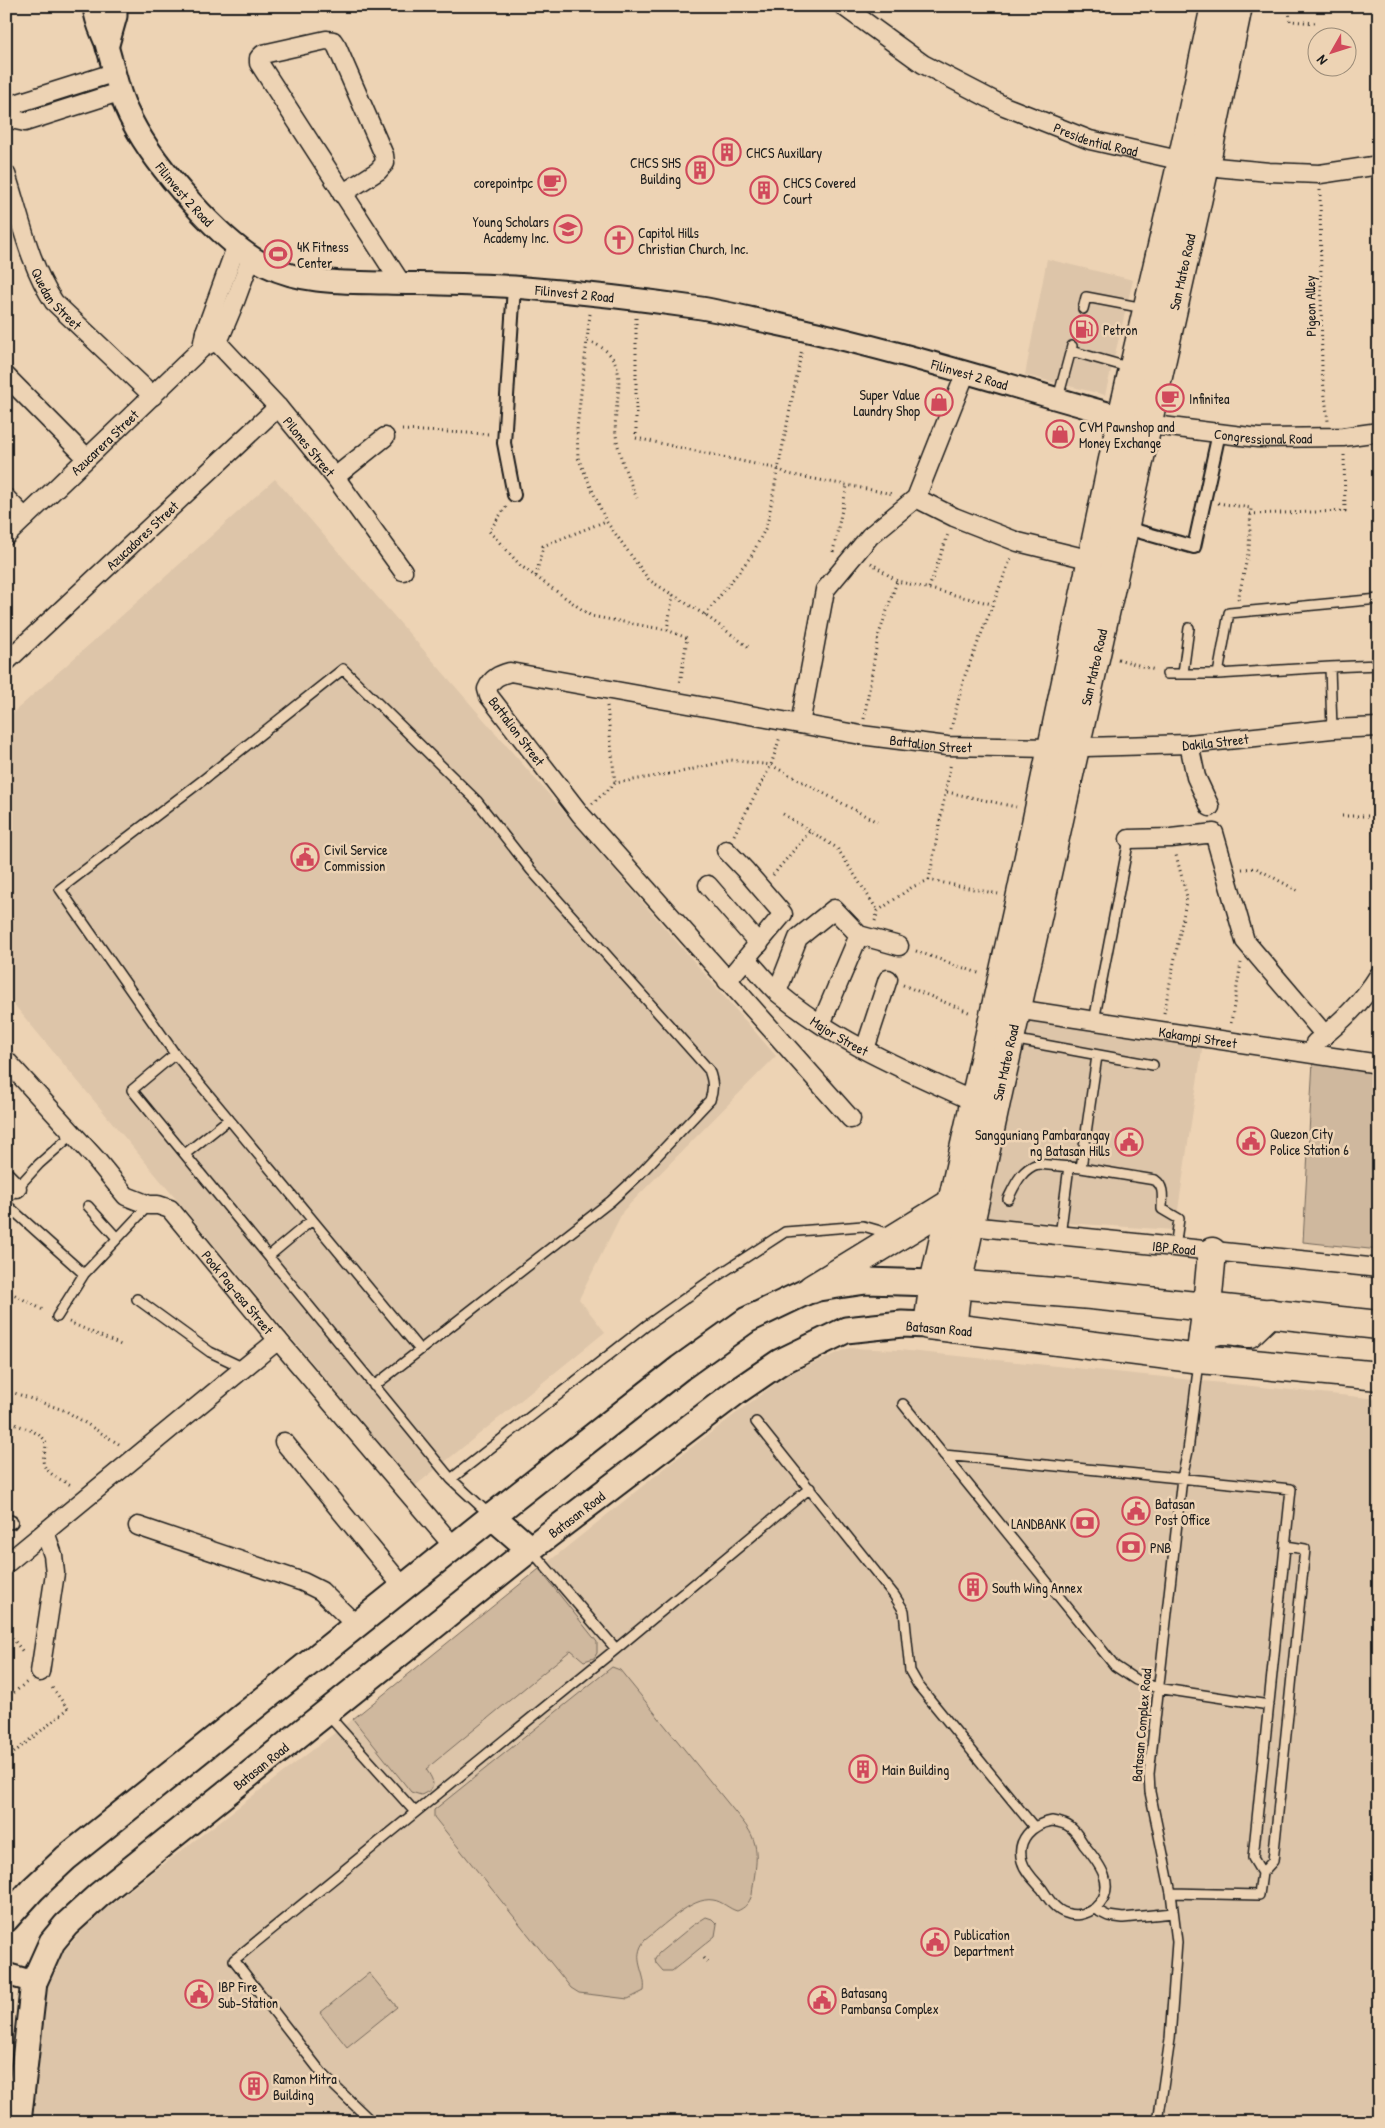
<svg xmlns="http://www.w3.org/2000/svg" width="1385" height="2128" font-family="'Patrick Hand',sans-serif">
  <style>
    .built { fill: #ddc5a9 }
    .green { fill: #cfb89e; stroke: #766a5d }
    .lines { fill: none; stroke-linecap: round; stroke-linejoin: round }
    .service-casing { stroke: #1c1c1c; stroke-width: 12 }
    .pedestrian-casing { stroke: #1c1c1c; stroke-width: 16 }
    .minor-casing { stroke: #1c1c1c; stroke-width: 21 }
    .tertiary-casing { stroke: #1c1c1c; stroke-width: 25 }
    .secondary-casing { stroke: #1c1c1c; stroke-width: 29 }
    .primary-casing { stroke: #1c1c1c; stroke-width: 31 }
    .path { stroke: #1c1c1c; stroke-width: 3; stroke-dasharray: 1 4; stroke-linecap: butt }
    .service { stroke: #edd3b4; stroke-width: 9 }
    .pedestrian { stroke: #edd3b4; stroke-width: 12 }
    .minor { stroke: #edd3b4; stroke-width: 18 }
    .tertiary { stroke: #edd3b4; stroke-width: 21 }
    .secondary { stroke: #edd3b4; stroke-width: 25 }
    .primary { stroke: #edd3b4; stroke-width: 28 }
    .labels { text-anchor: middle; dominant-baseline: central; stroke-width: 5; stroke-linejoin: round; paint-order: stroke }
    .street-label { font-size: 14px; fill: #1c1c1c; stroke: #edd3b4 }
    .poi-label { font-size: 14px; fill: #1c1c1c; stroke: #edd3b4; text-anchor: start }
  </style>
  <rect width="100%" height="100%" fill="#edd3b4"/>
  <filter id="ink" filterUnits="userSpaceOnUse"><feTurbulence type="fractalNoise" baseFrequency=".02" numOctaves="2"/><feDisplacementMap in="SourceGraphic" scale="10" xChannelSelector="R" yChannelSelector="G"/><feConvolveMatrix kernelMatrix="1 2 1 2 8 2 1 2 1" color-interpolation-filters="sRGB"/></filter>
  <g filter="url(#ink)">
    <path class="built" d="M1047 259 1133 280 1105 395 1025 375Z
      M275 479 776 1056 623 1211 579 1299 605 1332 415 1486 6 995V719Z
      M1024 1021 1203 1043 1175 1230 985 1218Z
      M849 1348 899 1350 1379 1399V2122H32L48 1985 63 1953 91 1920 353 1719 680 1456 787 1375Z"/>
    <path class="green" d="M1313 1061 1379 1070V1250L1303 1242Z
      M539 1569 597 1642V1653L594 1658 584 1661 571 1650 426 1769C434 1781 438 1788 421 1795L411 1792 353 1719Z
      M612 1667 620 1670 744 1823C763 1847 755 1866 752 1895 749 1903 745 1908 737 1911 729 1909 722 1901 713 1900 692 1896 661 1928 645 1940 630 1959 647 1973 644 1991L628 1999 579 1993 571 1988 434 1817V1810Z
      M706 1917 712 1919 717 1924 715 1936 672 1971H663L656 1963 655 1958 659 1953 692 1926Z
      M369 1973 397 2007 347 2047 320 2013Z"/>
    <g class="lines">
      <g class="service-casing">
        <path id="service" d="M1083 309 1086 297 1144 308
          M1071 351 1131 368
          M1058 398 1072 346
          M1183 673 1189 628
          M1167 674H1218L1330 667
          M1218 674 1229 613 1379 599
          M1332 729 1330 667 1379 665
          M1094 1021 1129 839
          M1012 1039 1153 1065
          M175 1054 132 1090 451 1479 490 1515
          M1097 1056 1081 1168 1155 1180C1165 1187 1162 1198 1162 1209L1179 1219 1175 1248
          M185 1154 229 1119
          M1008 1199C1015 1185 1021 1169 1038 1164L1081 1168
          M6 1200 39 1164 73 1134
          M6 1204 84 1274
          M88 1206 117 1238
          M1060 1236 1069 1166
          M269 1256 312 1220
          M137 1299 210 1352 244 1368
          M57 1317 84 1274 149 1205
          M374 1386 611 1201 639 1175 710 1100C714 1088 713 1081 709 1070L531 870 477 801 343 669 203 780 60 889 175 1054 420 1350
          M903 1404 1115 1666 1136 1680 1157 1688 1269 1705
          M756 1422 894 1595 904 1611 910 1671 918 1685 1034 1827
          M944 1455 1291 1489 1253 1858 1262 1873
          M451 1479 646 1326 714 1278 785 1232 863 1226 891 1234
          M531 1550 616 1649
          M327 1714 415 1812
          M1052 1821C1058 1822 1065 1823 1070 1827 1076 1831 1080 1839 1084 1845 1099 1863 1119 1888 1095 1908 1087 1914 1075 1917 1066 1913 1055 1910 1048 1898 1042 1889 1035 1881 1025 1872 1022 1861 1016 1840 1032 1824 1052 1821Z
          M1171 1893 1259 1895 1262 1873 1273 1861 1305 1549 1286 1546
          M1094 1909 1108 1916 1123 1918 1173 1913
          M372 2122 324 2076 234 1960 616 1649 810 1488
          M1158 2122 1170 2039 1177 1942 1171 1893 1150 1792 1149 1774 1182 1478 1188 1451 1199 1362"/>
      </g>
      <g class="pedestrian-casing">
        <path id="pedestrian" d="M514 287 504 443 514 495
          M1123 527 1194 547 1219 433
          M6 1521 11 1522"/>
      </g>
      <g class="minor-casing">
        <g id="minor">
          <path id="s1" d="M843 6 923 64 1004 106 1090 140 1205 166 1269 172 1320 174 1379 165"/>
          <path d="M6 115 18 103 113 73"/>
          <path d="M6 118 25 122 119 92"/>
          <path id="s2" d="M6 174C20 217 29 264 54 302L153 396"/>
          <path d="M342 194 378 171 385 163 384 155 337 47 333 41 326 40 263 54 259 58V63L401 283"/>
          <path id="s3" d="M205 332 216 341 278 407 335 477 403 571"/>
          <path d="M203 342 205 332 236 247"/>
          <path d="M6 376 87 458"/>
          <path id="s4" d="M1146 424 1258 438 1343 437 1379 432"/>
          <path d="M335 477 385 437"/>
          <path d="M6 498 25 518"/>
          <path d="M916 498 954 517 1018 542 1092 560"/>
          <path id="s5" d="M6 536 202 348 216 341 221 335 236 299 251 258"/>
          <path id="s6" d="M6 662 278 407"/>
          <path d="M800 724 825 590 870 536 916 498 966 372"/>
          <path d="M1189 744 1196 777 1210 807"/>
          <path d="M1129 839 1171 838 1214 833 1245 941 1325 1035"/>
          <path d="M726 850 746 871 783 914 727 981"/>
          <path d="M708 885 759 944"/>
          <path id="s7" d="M747 959C757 970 767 983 778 993 835 1041 907 1071 975 1102"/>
          <path d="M777 992 798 938 834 909 859 935 899 946"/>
          <path id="s8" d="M1016 1009 1379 1064"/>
          <path d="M821 1024 859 935"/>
          <path d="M1315 1043C1341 1022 1362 1003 1379 975"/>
          <path d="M865 1049 888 979"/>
          <path id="s9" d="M6 1060 95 1158 126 1196 149 1205H158L170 1209 278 1340 454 1547"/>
          <path id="s10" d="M851 1119 581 815 489 696 487 689C492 678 499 675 510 672L861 735 947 746 1052 748 1189 744 1332 729 1379 727"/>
          <path d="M6 1177 17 1188"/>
          <path id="s11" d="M970 1226 1379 1268"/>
          <path d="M284 1442 404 1588"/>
          <path d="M138 1526 303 1582 321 1591 357 1626"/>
          <path d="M6 1564 278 1340"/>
          <path d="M40 1672 55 1573 53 1555 45 1532"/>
        </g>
      </g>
      <g class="tertiary-casing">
        <g id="tertiary">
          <path id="s12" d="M94 6C95 21 102 33 107 46 115 72 119 97 132 121 155 166 222 244 267 266 303 284 347 282 386 283 429 284 471 284 514 287 576 292 639 299 701 308 725 312 749 318 772 323 896 349 1015 388 1136 421"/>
          <path d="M107 48 116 16V6"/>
          <path d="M6 1974 34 1982"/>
        </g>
      </g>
      <g class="secondary-casing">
        <g id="secondary">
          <path d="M492 1516 530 1549"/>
          <path d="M6 1919 32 1890 66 1858 511 1501 680 1368 747 1320 812 1289 866 1281 934 1283"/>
          <path id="s13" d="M18 2122 34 1982 52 1942 66 1925 99 1895 530 1549 736 1392 780 1362 846 1330 902 1324 928 1325"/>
        </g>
      </g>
      <g class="primary-casing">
        <g id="primary">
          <path d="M1215 6 1182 161 1122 417 1020 899 934 1283 928 1325 1200 1359 1379 1376"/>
          <path d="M940 1283 1091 1295 1379 1325"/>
          <path d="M812 1289 952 1203"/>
          <path id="s14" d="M952 1328 957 1285 997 1097 1205 166 1238 6"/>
          <path d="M1203 1338C1216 1325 1231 1331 1249 1333L1270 1313"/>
          <path d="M1200 1359 1207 1306 1212 1252"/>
        </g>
      </g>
      <path class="path" d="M1262 6 1289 7 1290 21 1316 23
        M1320 190 1322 372 1328 421
        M590 314 577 428 578 458 606 521 649 580 705 615 750 648
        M636 318V438L778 469 788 474 893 494
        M588 341C638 359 611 400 616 435 619 456 628 479 637 498
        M402 430 490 434
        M1218 503 1251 508 1249 549 1238 600
        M506 507 489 531 521 566 591 616 667 630 687 638 680 684
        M1250 514 1345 511 1344 454
        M833 552 847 486
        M871 563 897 581 992 604
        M536 576 543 546 606 521
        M929 588 948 534
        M705 615 752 555 767 525 802 349
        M667 630 673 595
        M1118 659 1155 670
        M607 706 615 783
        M864 719 878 637 897 581
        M951 729 964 678 1011 558
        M947 792 1016 807
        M592 804 615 783 681 772 731 760 771 765 877 822
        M783 814 837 848 878 911
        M1342 816H1379
        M734 835 771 765 780 737
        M1242 869 1256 868 1298 891
        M773 875 810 831
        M929 880 951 762
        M875 921 878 911 912 887 929 880 998 894
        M916 951 981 974
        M903 985 971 1013
        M1164 1013 1187 897 1176 855
        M1231 1023 1241 963
        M6 1290 45 1311
        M69 1322 121 1345
        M6 1390 66 1411 122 1446
        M6 1423C15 1423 42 1433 45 1441 48 1449 41 1457 44 1465 48 1475 64 1481 73 1486
        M6 1630 24 1653
        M6 1699 27 1682
        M6 1759 68 1709 50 1685
        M703 1958 708 1964
        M338 2122 342 2118"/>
      <use href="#service" class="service"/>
      <use href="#pedestrian" class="pedestrian"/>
      <use href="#minor" class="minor"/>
      <use href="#tertiary" class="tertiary"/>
      <use href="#secondary" class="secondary"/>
      <use href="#primary" class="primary"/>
    </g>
  </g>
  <defs>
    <g id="building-ring" transform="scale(1.4375)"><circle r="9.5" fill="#edd3b4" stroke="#d1495b" stroke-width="1.5"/><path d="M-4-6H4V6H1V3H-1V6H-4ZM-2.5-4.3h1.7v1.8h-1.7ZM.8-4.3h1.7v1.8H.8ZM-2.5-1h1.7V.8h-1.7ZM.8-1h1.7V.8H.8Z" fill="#d1495b"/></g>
    <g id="cafe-ring" transform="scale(1.4375)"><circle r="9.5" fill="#edd3b4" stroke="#d1495b" stroke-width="1.5"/><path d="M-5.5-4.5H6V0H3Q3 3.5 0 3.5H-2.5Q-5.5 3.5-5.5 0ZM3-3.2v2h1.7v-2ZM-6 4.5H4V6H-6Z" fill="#d1495b"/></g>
    <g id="school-ring" transform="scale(1.4375)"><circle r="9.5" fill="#edd3b4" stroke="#d1495b" stroke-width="1.5"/><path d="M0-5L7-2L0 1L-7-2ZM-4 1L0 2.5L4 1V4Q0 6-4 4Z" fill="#d1495b"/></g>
    <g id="church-ring" transform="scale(1.4375)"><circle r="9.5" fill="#edd3b4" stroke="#d1495b" stroke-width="1.5"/><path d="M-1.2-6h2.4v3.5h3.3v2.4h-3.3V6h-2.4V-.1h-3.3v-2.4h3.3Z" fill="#d1495b"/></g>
    <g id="stadium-ring" transform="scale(1.4375)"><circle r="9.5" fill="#edd3b4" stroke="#d1495b" stroke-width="1.5"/><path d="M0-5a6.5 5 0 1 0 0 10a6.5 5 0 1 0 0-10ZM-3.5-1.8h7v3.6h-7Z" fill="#d1495b"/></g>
    <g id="fuel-ring" transform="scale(1.4375)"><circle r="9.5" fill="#edd3b4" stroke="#d1495b" stroke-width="1.5"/><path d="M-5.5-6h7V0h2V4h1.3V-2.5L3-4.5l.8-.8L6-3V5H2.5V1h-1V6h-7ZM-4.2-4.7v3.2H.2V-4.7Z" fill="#d1495b"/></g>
    <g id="shop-ring" transform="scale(1.4375)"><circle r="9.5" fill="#edd3b4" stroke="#d1495b" stroke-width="1.5"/><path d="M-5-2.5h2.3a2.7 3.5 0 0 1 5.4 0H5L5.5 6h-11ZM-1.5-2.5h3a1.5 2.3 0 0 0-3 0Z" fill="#d1495b"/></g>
    <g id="civic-ring" transform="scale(1.4375)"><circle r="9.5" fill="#edd3b4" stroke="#d1495b" stroke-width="1.5"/><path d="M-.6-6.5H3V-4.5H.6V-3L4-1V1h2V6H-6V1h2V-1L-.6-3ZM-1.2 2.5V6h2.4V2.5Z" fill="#d1495b"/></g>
    <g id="bank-ring" transform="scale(1.4375)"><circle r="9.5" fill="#edd3b4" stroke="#d1495b" stroke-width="1.5"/><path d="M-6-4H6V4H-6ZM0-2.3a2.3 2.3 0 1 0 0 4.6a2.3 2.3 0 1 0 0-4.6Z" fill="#d1495b"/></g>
  </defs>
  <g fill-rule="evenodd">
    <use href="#building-ring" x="727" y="152"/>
    <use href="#building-ring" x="700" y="170"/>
    <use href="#cafe-ring" x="552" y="182"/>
    <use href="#building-ring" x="764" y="190"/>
    <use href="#school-ring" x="568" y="229"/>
    <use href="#church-ring" x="619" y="240"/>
    <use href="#stadium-ring" x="278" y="254"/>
    <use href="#fuel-ring" x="1084" y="329"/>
    <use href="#cafe-ring" x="1170" y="398"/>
    <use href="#shop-ring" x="939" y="402"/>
    <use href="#shop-ring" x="1060" y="434"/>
    <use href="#civic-ring" x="305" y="857"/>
    <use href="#civic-ring" x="1251" y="1141"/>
    <use href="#civic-ring" x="1129" y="1142"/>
    <use href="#civic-ring" x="1136" y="1511"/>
    <use href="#bank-ring" x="1085" y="1523"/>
    <use href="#bank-ring" x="1131" y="1547"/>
    <use href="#building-ring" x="973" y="1587"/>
    <use href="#building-ring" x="863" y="1769"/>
    <use href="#civic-ring" x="935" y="1942"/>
    <use href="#civic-ring" x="199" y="1994"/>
    <use href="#civic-ring" x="822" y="2000"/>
    <use href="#building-ring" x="254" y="2086"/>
  </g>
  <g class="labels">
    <g class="street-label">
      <text stroke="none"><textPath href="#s1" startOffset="288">Presidential Road</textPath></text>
      <text stroke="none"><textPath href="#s12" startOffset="212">Filinvest 2 Road</textPath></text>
      <text stroke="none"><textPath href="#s14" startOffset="1081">San Mateo Road</textPath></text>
      <text stroke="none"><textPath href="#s12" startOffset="632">Filinvest 2 Road</textPath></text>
      <text stroke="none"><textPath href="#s2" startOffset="136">Quedan Street</textPath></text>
      <text transform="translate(1310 306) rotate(-91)">Pigeon Alley</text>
      <text stroke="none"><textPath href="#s12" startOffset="1036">Filinvest 2 Road</textPath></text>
      <text stroke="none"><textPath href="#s4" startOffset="118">Congressional Road</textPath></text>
      <text stroke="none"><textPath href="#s5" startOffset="136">Azucarera Street</textPath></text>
      <text stroke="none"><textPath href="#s3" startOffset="155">Pilones Street</textPath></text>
      <text stroke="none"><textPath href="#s6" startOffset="186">Azucadores Street</textPath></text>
      <text stroke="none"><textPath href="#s14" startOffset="676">San Mateo Road</textPath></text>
      <text transform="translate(517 731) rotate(53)">Battalion Street</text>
      <text stroke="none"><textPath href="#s10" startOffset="1306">Dakila Street</textPath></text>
      <text stroke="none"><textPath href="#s10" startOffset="1021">Battalion Street</textPath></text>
      <text stroke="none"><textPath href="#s7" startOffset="121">Major Street</textPath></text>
      <text stroke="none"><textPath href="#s8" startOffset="184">Kakampi Street</textPath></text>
      <text stroke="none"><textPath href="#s14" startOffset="271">San Mateo Road</textPath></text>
      <text stroke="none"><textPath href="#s11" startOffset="205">IBP Road</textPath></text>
      <text stroke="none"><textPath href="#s9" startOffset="335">Pook Pag-asa Street</textPath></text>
      <text transform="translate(939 1328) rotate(5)">Batasan Road</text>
      <text stroke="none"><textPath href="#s13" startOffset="862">Batasan Road</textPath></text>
      <text transform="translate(1141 1725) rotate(-85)">Batasan Complex Road</text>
      <text stroke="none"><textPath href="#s13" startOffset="458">Batasan Road</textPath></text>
    </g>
    <g class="poi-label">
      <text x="746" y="152">CHCS Auxillary</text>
      <text x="681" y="162" text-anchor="end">CHCS SHS<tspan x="681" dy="16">Building</tspan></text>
      <text x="533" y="182" text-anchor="end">corepointpc</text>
      <text x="783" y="182">CHCS Covered<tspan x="783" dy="16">Court</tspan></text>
      <text x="549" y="221" text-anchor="end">Young Scholars<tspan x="549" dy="16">Academy Inc.</tspan></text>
      <text x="638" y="232">Capitol Hills<tspan x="638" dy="16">Christian Church, Inc.</tspan></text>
      <text x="297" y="246">4K Fitness<tspan x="297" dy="16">Center</tspan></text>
      <text x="1103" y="329">Petron</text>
      <text x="920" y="394" text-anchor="end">Super Value<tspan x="920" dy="16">Laundry Shop</tspan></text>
      <text x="1189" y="398">Infinitea</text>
      <text x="1079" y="426">CVM Pawnshop and<tspan x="1079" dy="16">Money Exchange</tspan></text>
      <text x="324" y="849">Civil Service<tspan x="324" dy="16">Commission</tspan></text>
      <text x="1270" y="1133">Quezon City<tspan x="1270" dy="16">Police Station 6</tspan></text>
      <text x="1110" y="1134" text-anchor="end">Sangguniang Pambarangay<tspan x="1110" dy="16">ng Batasan Hills</tspan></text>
      <text x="1155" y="1503">Batasan<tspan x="1155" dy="16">Post Office</tspan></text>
      <text x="1066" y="1523" text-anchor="end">LANDBANK</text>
      <text x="1150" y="1547">PNB</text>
      <text x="992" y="1587">South Wing Annex</text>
      <text x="882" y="1769">Main Building</text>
      <text x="954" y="1934">Publication<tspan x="954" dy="16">Department</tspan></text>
      <text x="218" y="1986">IBP Fire<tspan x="218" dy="16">Sub-Station</tspan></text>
      <text x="841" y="1992">Batasang<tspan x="841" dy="16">Pambansa Complex</tspan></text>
      <text x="273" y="2078">Ramon Mitra<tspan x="273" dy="16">Building</tspan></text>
    </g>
  </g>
  <rect width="1385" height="2128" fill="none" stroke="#edd3b4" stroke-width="25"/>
  <rect x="12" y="12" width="1360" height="2103" fill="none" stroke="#1c1c1c" stroke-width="2" filter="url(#ink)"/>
  <g transform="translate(1332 52) rotate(231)"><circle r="24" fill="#edd3b4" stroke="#998a77"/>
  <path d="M0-4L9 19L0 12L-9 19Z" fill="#d1495b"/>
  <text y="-8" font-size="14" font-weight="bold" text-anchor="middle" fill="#1c1c1c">N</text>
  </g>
</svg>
